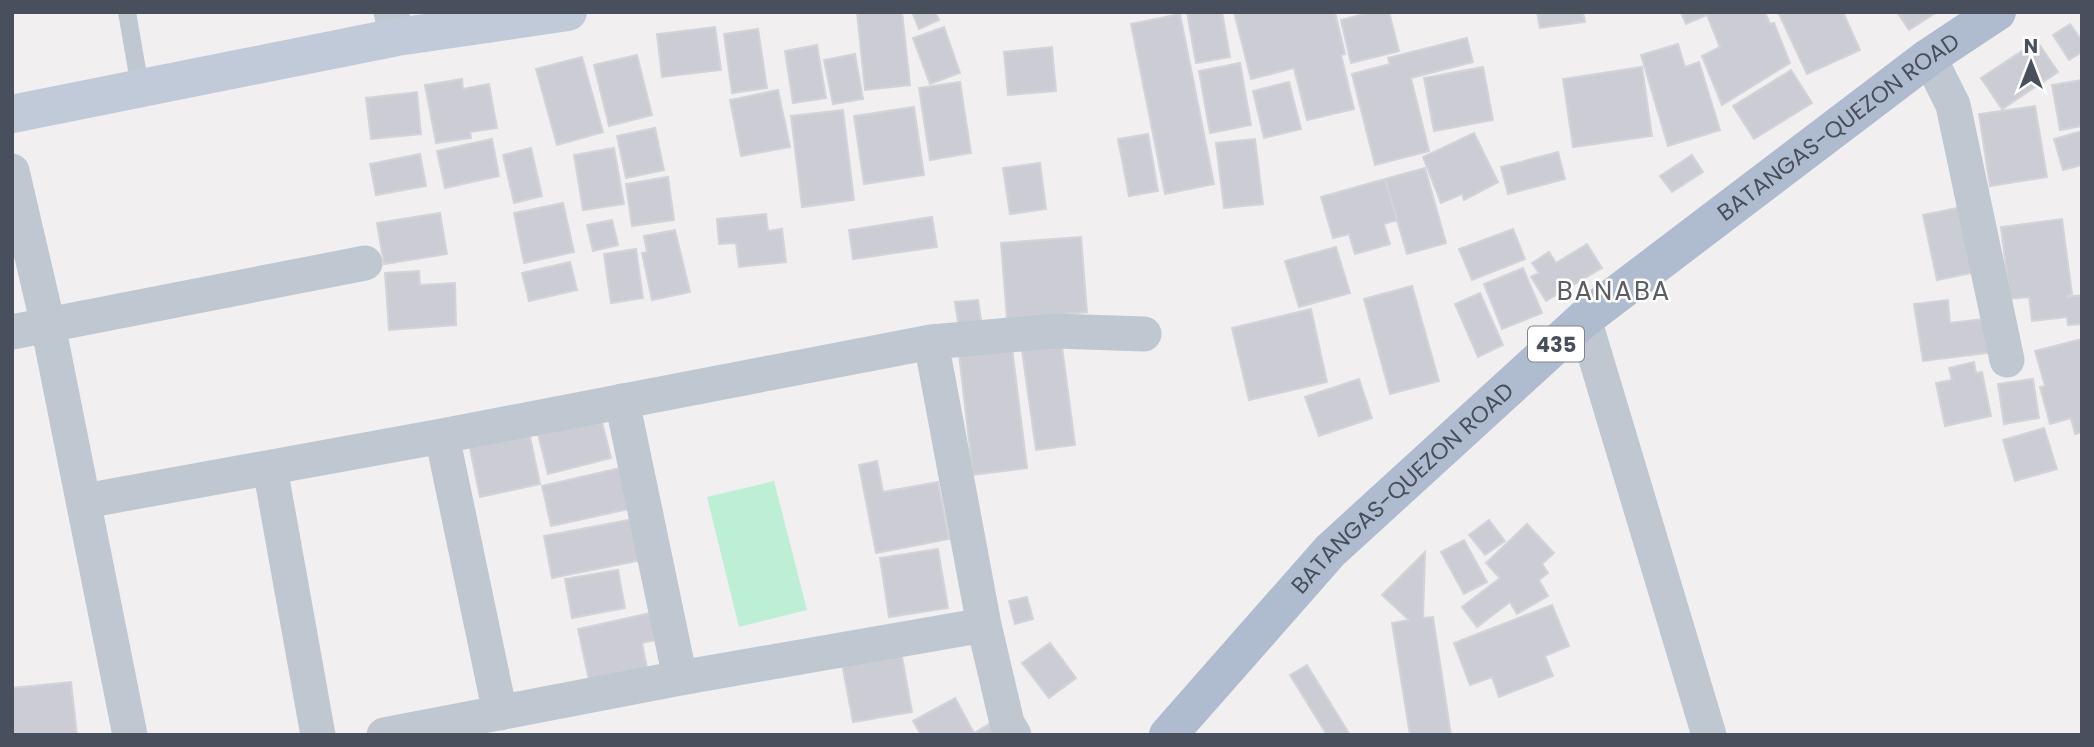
<svg xmlns="http://www.w3.org/2000/svg" width="2094" height="747" font-family="Poppins,sans-serif">
  <style>
    .green { fill: #bdefd5 }
    .building { fill: #cccdd4; stroke: #d3d4da; stroke-width: 2 }
    .lines { fill: none; stroke-linecap: round; stroke-linejoin: round }
    .lane { stroke: #bfc8d1; stroke-width: 18 }
    .street { stroke: #bfc8d1; stroke-width: 35 }
    .secondary { stroke: #c1cad8; stroke-width: 38 }
    .primary { stroke: #afbbce; stroke-width: 38 }
    .labels { text-anchor: middle; dominant-baseline: central; stroke-width: 5; stroke-linejoin: round; paint-order: stroke }
    .shield { fill: #fff; stroke: #7e848d; stroke-width: 2 }
    .shield-label { font-size: 21px; font-weight: bold; fill: #47505c }
    .street-label { font-size: 23px; fill: #47505c; stroke: #fff }
    .quarter-label { font-size: 26px; letter-spacing: 2px; fill: #5b5e64; stroke: #fff }
  </style>
  <rect width="100%" height="100%" fill="#f1efef"/>
  <path class="green" d="M774 481 807 610 739 627 707 497Z"/>
  <path class="building" d="M857 12H902L910 85 865 90Z
    M912 12H935L939 20 919 29Z
    M1187 12H1222L1230 57 1196 63Z
    M1234 12H1335L1345 54 1341 55 1354 109 1307 120 1294 68 1251 79Z
    M1372 12H1389L1399 51 1351 63 1341 20Z
    M1537 12H1583L1585 22 1540 28Z
    M1681 12H1765L1770 24 1774 23 1790 63 1722 105 1702 56 1720 47 1707 15 1686 24Z
    M1778 12H1843L1860 50 1807 74Z
    M1897 12H1937L1909 30Z
    M1180 14 1214 184 1165 194 1131 24Z
    M2070 24 2082 41V52L2069 60 2053 35Z
    M715 27 721 70 662 77 657 34Z
    M944 27 960 73 930 84 913 38Z
    M758 29 767 88 732 93 724 34Z
    M1467 38 1473 62 1411 78 1429 151 1375 165 1352 74 1390 64 1388 58Z
    M2037 41 2058 72 2002 109 1981 78Z
    M1678 44 1685 67 1699 62 1720 130 1668 146 1641 55Z
    M817 45 826 98 793 103 785 51Z
    M1052 47 1056 91 1008 95 1004 52Z
    M855 54 863 99 833 104 824 60Z
    M637 55 652 115 609 126 594 65Z
    M582 57 603 132 557 145 536 69Z
    M1240 63 1251 125 1210 133 1199 71Z
    M1483 67 1493 120 1434 131 1424 78Z
    M1642 67 1652 136 1573 147 1563 79Z
    M1791 70 1812 103 1754 139 1733 106Z
    M462 79 463 89 489 84 497 128 470 132 471 138 436 143 425 85Z
    M2082 80V126L2060 130 2052 85Z
    M960 82 971 153 930 160 919 88Z
    M1289 82 1301 129 1264 138 1253 91Z
    M778 90 790 147 741 156 730 100Z
    M417 92 421 134 371 139 366 98Z
    M2035 106 2047 177 1990 186 1979 114Z
    M914 107 924 175 864 184 854 116Z
    M843 110 854 200 802 207 791 116Z
    M655 128 664 170 626 178 617 136Z
    M2082 131V165L2063 170 2054 139Z
    M1474 133 1498 182 1464 200 1462 194 1441 203 1423 157Z
    M1148 134 1158 191 1129 196 1118 139Z
    M492 139 499 176 445 188 437 151Z
    M1255 139 1263 204 1224 208 1216 143Z
    M531 148 542 196 514 203 503 155Z
    M614 148 624 204 583 210 574 155Z
    M1558 152 1565 179 1508 194 1501 167Z
    M420 154 426 186 376 195 370 164Z
    M1692 155 1703 172 1672 192 1660 176Z
    M1040 163 1046 209 1010 214 1003 168Z
    M1425 168 1446 243 1407 254 1385 179Z
    M668 177 674 220 632 226 626 184Z
    M1385 179 1397 220 1384 224 1390 244 1355 254 1349 234 1333 238 1321 197Z
    M563 203 574 252 524 263 514 213Z
    M1967 206 1981 271 1937 280 1923 215Z
    M440 213 447 254 384 264 377 223Z
    M766 214 768 231 782 229 786 262 739 267 736 243 719 244 717 219Z
    M932 217 937 247 853 259 849 230Z
    M2062 219 2072 294 2068 295V297L2082 295V324L2068 325 2067 317 2032 321 2029 297 2010 299 2001 227Z
    M612 220 618 245 593 251 587 225Z
    M1513 229 1525 259 1472 280 1459 249Z
    M675 230 690 292 652 300 642 253 647 252 644 236Z
    M1081 237 1087 312 1007 319 1001 243Z
    M1587 244 1602 268 1546 301 1531 277 1539 273 1532 263 1549 252 1556 263Z
    M1336 247 1350 293 1299 307 1285 261Z
    M636 249 643 298 611 303 604 254Z
    M570 262 577 290 529 301 522 273Z
    M1523 268 1542 313 1502 329 1484 284Z
    M419 271 420 285 455 283 456 325 389 330 385 273Z
    M1412 286 1439 381 1390 394 1364 299Z
    M1480 293 1503 345 1478 357 1455 304Z
    M978 300 982 326 959 329 955 302Z
    M1948 300 1950 323 1992 318 1996 352 1923 361 1914 304Z
    M1311 309 1327 382 1249 400 1232 328Z
    M1061 339 1075 445 1036 450 1021 344Z
    M2082 339V432L2075 434 2071 418 2050 424 2040 387 2045 386 2035 351Z
    M1012 348 1027 468 973 475 959 354Z
    M1974 362 1976 373 1982 372 1991 416 1945 426 1936 383 1952 380 1949 368Z
    M1359 379 1372 418 1319 436 1305 397Z
    M2033 379 2039 418 2004 424 1998 384Z
    M600 414 611 458 548 474 537 430Z
    M2044 428 2057 469 2015 481 2003 440Z
    M529 432 540 484 480 497 469 444Z
    M877 461 883 492 938 482 949 539 876 553 859 465Z
    M620 468 629 509 551 526 542 486Z
    M634 519 642 560 552 578 544 536Z
    M1489 520 1505 541 1485 555 1469 535Z
    M1527 524 1554 553 1542 564 1548 573 1539 580 1548 596 1517 614 1510 602 1477 627 1462 607 1500 578 1486 563Z
    M1464 540 1487 582 1464 594 1441 552Z
    M938 549 948 608 889 617 880 558Z
    M1425 552 1423 618 1433 617 1451 735H1410L1392 623 1409 620 1382 595Z
    M618 570 625 608 572 618 565 579Z
    M1027 597 1033 619 1015 624 1009 601Z
    M1552 605 1569 646 1545 656 1553 676 1499 697 1492 677 1470 685 1454 643Z
    M655 612 660 639 642 643 647 668 589 680 578 629Z
    M1050 643 1076 678 1049 698 1022 663Z
    M900 646 912 712 853 722 841 658Z
    M1307 665 1350 735H1327L1290 675Z
    M71 682 77 735H12V688Z
    M955 698 974 733 991 723 997 735H921L913 721Z"/>
  <g class="lines">
    <path class="lane" d="M127 12 140 87"/>
    <path class="street" d="M391 12 397 37
      M1929 57 1953 105 2007 360
      M12 171 48 325 130 735
      M1584 319 1709 735
      M12 332 365 263
      M931 342 984 625 1007 723 1014 735
      M622 401 680 678
      M442 436 500 713
      M270 468 318 735
      M85 501 442 436 931 342 1055 331 1144 334
      M384 735 680 678 984 625"/>
    <path class="secondary" d="M12 114 397 37 568 12"/>
    <path class="primary" id="s1" d="M1168 735 1330 551 1584 319 1929 57 1997 12"/>
  </g>
  <g class="labels">
    <rect class="shield" x="1528" y="326.5" width="56" height="35" rx="5"/>
    <g class="shield-label">
      <text x="1556" y="344">435</text>
    </g>
    <g class="street-label">
      <text stroke="none"><textPath href="#s1" startOffset="908">BATANGAS-QUEZON ROAD</textPath></text>
      <text stroke="none"><textPath href="#s1" startOffset="341">BATANGAS-QUEZON ROAD</textPath></text>
    </g>
    <g class="quarter-label">
      <text x="1614" y="291">BANABA</text>
    </g>
  </g>
  <rect width="2094" height="747" fill="none" stroke="#47505c" stroke-width="28"/>
  <g transform="translate(2031 63)" stroke="#ffffff" stroke-width="5" paint-order="stroke">
  <path d="M0-5L12 26L0 18L-12 26Z" fill="#47505c"/>
  <text y="-10" font-size="19" font-weight="bold" text-anchor="middle" fill="#47505c">N</text>
  </g>
</svg>
